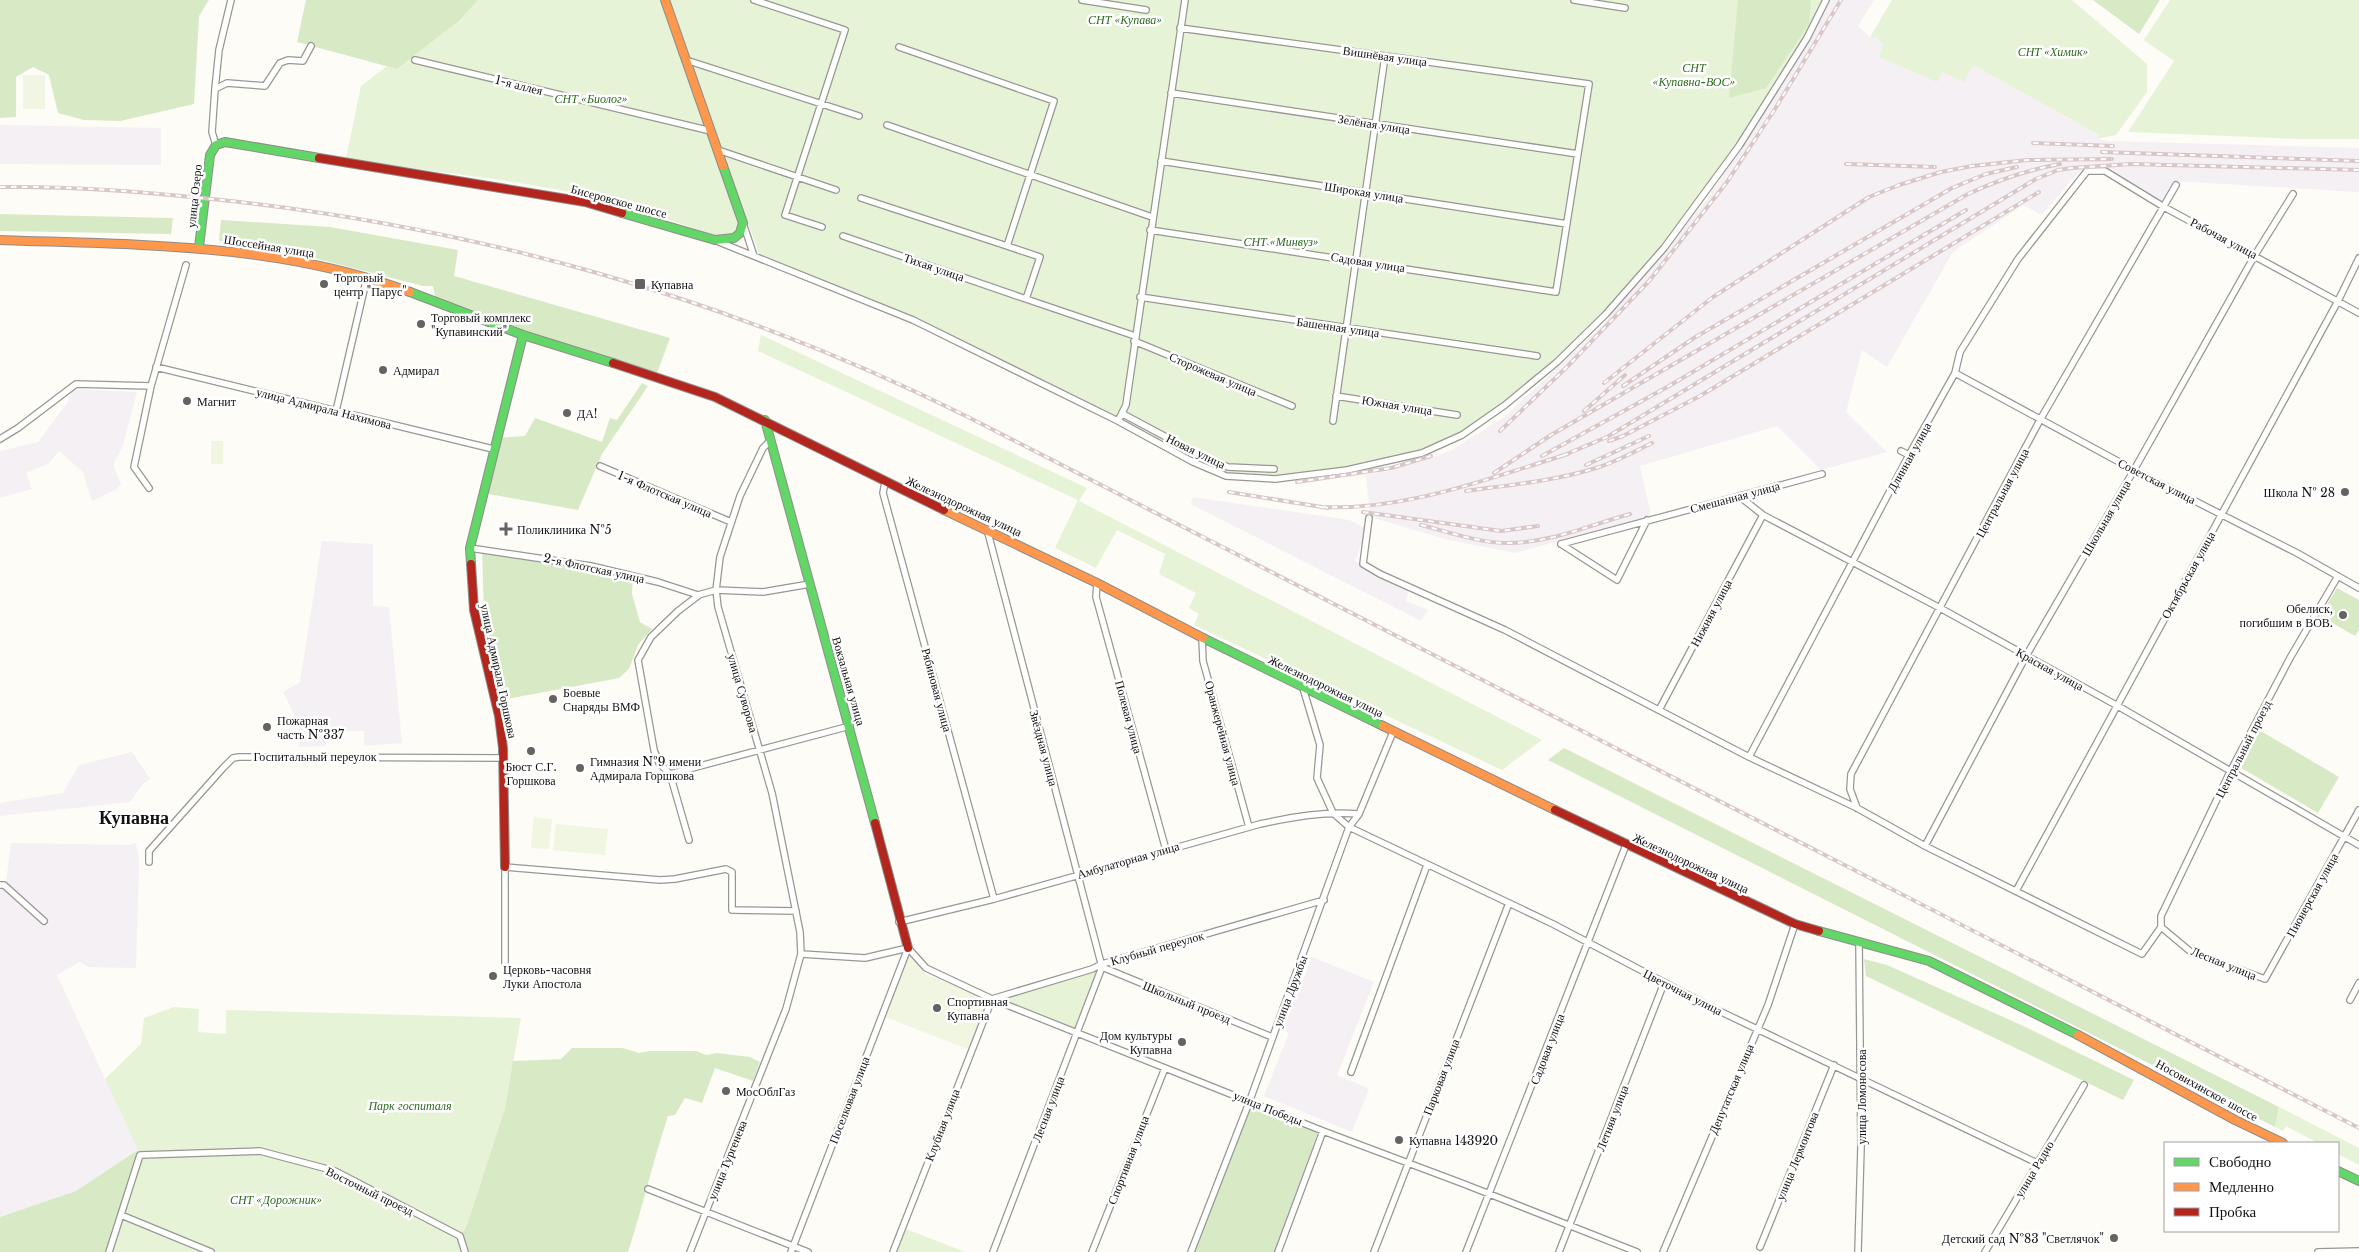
<svg xmlns="http://www.w3.org/2000/svg" width="2359" height="1252" font-family="'Libre Baskerville',serif">
  <style>
    .industrial { fill: #f5f0f3 }
    .green { fill: #e7f3d7 }
    .forest { fill: #d8eac5 }
    .pitch { fill: #f0f6e1 }
    .lines { fill: none; stroke-linecap: round; stroke-linejoin: round }
    .street-casing { stroke: #979795; stroke-width: 8 }
    .fast-casing { stroke: #8e8d8b; stroke-width: 10 }
    .slow-casing { stroke: #8e8d8b; stroke-width: 10 }
    .jam-casing { stroke: #8e8d8b; stroke-width: 10 }
    .street { stroke: #fffffe; stroke-width: 5.5 }
    .fast { stroke: #63d668; stroke-width: 8 }
    .slow { stroke: #ff974d; stroke-width: 8 }
    .jam { stroke: #b3261e; stroke-width: 8 }
    .rail-casing { stroke: #d9c6c7; stroke-width: 4 }
    .rail { stroke: #fff; stroke-width: 2; stroke-dasharray: 5.5; stroke-linecap: butt }
    .poi-dot { fill: #646362; stroke: #fff; stroke-width: 2 }
    .labels { text-anchor: middle; dominant-baseline: central; stroke-width: 5; stroke-linejoin: round; paint-order: stroke }
    .park-label { font-size: 12px; font-style: italic; fill: #2f6b1f; stroke: #fff }
    .street-label { font-size: 12px; fill: #111; stroke: #fff }
    .poi-label { font-size: 12px; fill: #111; stroke: #fff; text-anchor: start }
    .district-label { font-size: 18px; font-weight: bold; fill: #111; stroke: #fff }
  </style>
  <rect width="100%" height="100%" fill="#fdfcf7"/>
  <path class="industrial" d="M1830 0H1874L1858 26 1870 37 1874 38 1875 36 1881 39 1884 44 1879 57 1943 72 1973 65 2099 135 2098 139 2108 141 2359 148V192L2174 181 2161 202 2116 175 2114 169 2084 168 2072 179 2042 215 2023 205 1953 252 1887 367 1862 350 1846 412 1887 452 1821 470 1777 426 1640 466 1651 516 1515 553 1449 540 1370 517 1366 475 1419 462 1452 450 1504 417 1603 325 1708 198 1804 49Z
    M0 125 161 128V165L0 164Z
    M71 389 137 392 122 448 113 465 121 484 117 489 92 501 83 472 59 451 49 463 26 473 32 489 0 498V451L38 442 68 402Z
    M1193 497 1349 520 1367 529 1355 561 1409 590 1406 601 1428 610 1421 621 1191 504Z
    M322 541 373 544V606L389 607 402 743 364 746V731H326V746L299 747 298 722 283 692 300 682Z
    M132 752 150 779 143 784 130 802 0 816V803L63 793 79 765Z
    M11 843 130 845 136 843 139 862 136 968 88 967 80 962 57 975 138 1150 76 1191 0 1217V885H9L6 883Z
    M1312 957 1374 982 1337 1075 1369 1089 1352 1132 1264 1096 1289 1033 1283 1030Z"/>
  <path class="green" d="M478 0H660L739 223C736 237 728 237 715 236 673 221 632 206 588 196 509 178 427 172 346 158L361 86 387 66 397 69 459 21Z
    M669 0H1826L1739 146 1664 248 1557 362 1462 435 1422 453 1347 470 1275 479 1226 476 913 320 761 259Z
    M1892 0H2072L2147 64V92L2116 135 2097 139 2099 135 1973 65 1964 82 1943 72 1937 82 1879 57 1883 44 1876 36 1874 38 1870 37Z
    M2170 0H2359V139H2303L2128 132 2174 61 2144 40Z
    M761 335 1087 488 1079 501 1542 740 1502 770 1194 625 1199 614 1189 608 1196 593 1159 574 1165 554 1117 530 1096 568 1055 548 1078 500 758 351Z
    M1095 970 1096 972 1077 1027 1073 1028 1002 998Z
    M174 1007 199 1009 198 1032 226 1034V1010L521 1018 505 1108 467 1225 463 1230 465 1252H107L138 1150 105 1079 141 1044 144 1018Z
    M2279 1107 2359 1148V1165L2338 1154V1143H2318L2286 1126 2283 1131 2275 1127Z
    M906 1229 965 1252H897Z"/>
  <path class="forest" d="M0 0H209L199 16 194 104 120 121 84 120 58 113 49 75 33 67 16 77V117L0 118Z
    M306 0H478L459 21 397 69 297 42Z
    M1738 0H1811L1809 24 1766 88 1729 98Z
    M2093 0H2160L2139 34Z
    M0 214 173 218 171 234 0 231Z
    M221 220 330 227 458 250 454 276 670 338 656 376 604 361 436 301 433 286H423L306 256 219 241Z
    M642 383 648 386 602 454 578 510 483 493 496 438 525 436 535 418 602 442 610 418 617 420Z
    M482 549 633 576 632 594 640 622 652 629 638 645 629 669 619 678 502 700 484 616Z
    M2337 588 2359 600V630L2355 636 2320 616Z
    M2259 730 2339 777 2318 813 2238 766Z
    M1564 748 2279 1107 2275 1127 1548 760Z
    M1864 959 1887 965 2021 1025 2134 1080 2123 1100 1866 976Z
    M572 1048H622L639 1053 649 1051H696L706 1055 717 1053 750 1057 760 1062 753 1081 715 1068 702 1103 685 1098 675 1115 668 1116C653 1161 643 1206 628 1252H465L460 1236 467 1225 505 1108 513 1061 561 1059Z
    M1252 1105 1318 1132 1274 1252H1194Z
    M138 1150 107 1252H0V1217L76 1191Z"/>
  <path class="pitch" d="M23 75H45V109H23Z
    M211 441H223V464H211Z
    M534 817 552 819 549 849 531 848Z
    M556 824 608 829 605 855 553 850Z
    M908 954 925 974 990 999 970 1050 883 1016Z"/>
  <g class="lines">
    <g class="street-casing">
      <path id="street" d="M754 0 845 30 785 215 822 227
        M1082 0 1146 10
        M1574 0 1625 8
        M899 47 1054 101 1007 246 1040 257 1026 299 1135 336
        M415 60 711 131
        M686 60 859 116
        M215 89 219 50 231 0
        M1171 93 1578 154
        M887 125 1152 217
        M216 145 212 132 215 89 227 83 265 86 280 63 288 60 303 61 311 46
        M718 150 836 190
        M1161 161 1567 224
        M861 198 1007 246
        M743 223 754 256
        M1150 230 1556 292 1589 84 1180 28
        M843 236 1026 299
        M719 242 913 320 1118 421 1193 462 1226 476 1275 479 1347 470 1422 453 1462 435 1505 405 1557 362 1606 314 1664 248 1739 146 1807 38 1826 0
        M1140 297 1537 356
        M1134 341 1292 406
        M156 367 493 449
        M1955 373 2134 470 2297 553 2359 588
        M1336 396 1457 415
        M336 411 367 277
        M1123 414 1198 454 1228 467 1274 469
        M1118 421 1126 405 1185 0
        M1333 421 1385 56
        M0 439 18 428 76 384 151 386
        M1901 451 1909 455
        M600 466 731 522
        M885 482 883 493 994 899
        M149 488 134 467 151 386 186 265
        M1739 496 1763 515 1940 608 2116 705 2359 845
        M1369 518 1363 564 1380 574 1505 630 1749 757 1857 808 1925 846 2142 954 2161 927
        M987 529 1102 967
        M1561 544 1822 474
        M1561 544 1617 580 1647 520
        M470 548 591 566 658 582 698 595 716 590 763 592 810 584
        M1097 583 1096 597 1166 850
        M1202 638 1203 661 1249 827
        M1303 688 1320 745 1317 778 1333 813 1349 827 1553 924 1711 1007 2037 1163
        M1659 710 1763 515
        M1749 757 1909 455 1955 373 1960 352 2018 259 2087 171H2105L2164 207 2359 313
        M670 774 850 726
        M1857 808 1850 789 1851 774 2040 420 2176 185
        M689 840 670 774 659 763 654 750 638 660 651 637 678 611 699 595
        M1925 846 2026 656 2134 470 2255 255 2293 194
        M149 862V851L223 768 233 758 239 757 504 758
        M0 885H4L44 921
        M2016 891 2338 301 2359 258
        M899 922 994 899 1260 824C1292 817 1325 811 1359 814
        M2161 927V916L2231 770 2290 658 2338 576
        M2161 927 2191 952 2265 979 2359 810
        M908 948 926 968 992 999 1323 1131 1464 1184 1637 1252
        M801 954 865 958 908 948
        M505 963V867L660 880 675 879 726 869 732 872V910L796 911
        M1102 967 1272 1037
        M2350 1000 2359 983
        M1351 1072 1427 865
        M648 1189 808 1252
        M121 1215 211 1252
        M1760 1247 1834 1065
        M109 1252 140 1155 260 1151 335 1171 460 1236 465 1252
        M690 1252 786 1009 801 954 800 932 772 793 718 607 716 590 720 557 740 496 763 448 770 441
        M791 1252 908 948
        M893 1252 992 999 1092 969 1102 964 1324 900
        M993 1252 1102 967
        M1092 1252 1165 1068
        M1191 1252 1250 1100 1349 827 1359 814 1393 732
        M1278 1252 1323 1131
        M1374 1252 1509 903
        M1466 1252 1626 845
        M1559 1252 1664 983
        M1663 1252 1768 1005 1795 924
        M1858 1252 1861 1147 1859 942
        M1985 1252 2084 1085
        M2318 1252 2359 1251"/>
    </g>
    <g class="fast-casing">
      <path id="fast" d="M622 213 715 240 734 238 740 233 743 223 723 166
        M199 247 210 155 216 145 225 142 319 158
        M410 292 523 335 613 363
        M765 420 875 823
        M471 564 470 548 523 335
        M1203 638 1383 726
        M1819 931 1929 961 2078 1035
        M2338 1171 2359 1181"/>
    </g>
    <g class="slow-casing">
      <path id="slow" d="M665 0 723 166
        M0 240C138 245 279 243 410 292
        M944 510 1097 583 1203 638
        M1383 726 1555 810
        M2078 1035 2235 1120 2283 1143"/>
    </g>
    <g class="jam-casing">
      <path id="jam" d="M319 158 585 202 622 213
        M613 363 715 397 944 510
        M471 564 474 610 499 716 503 748 505 867
        M1555 810 1795 924 1819 931
        M875 823 908 948"/>
    </g>
    <use href="#street" class="street"/>
    <use href="#fast" class="fast"/>
    <use href="#slow" class="slow"/>
    <use href="#jam" class="jam"/>
    <g class="rail-casing">
      <path id="rail" d="M2033 143 2113 146
        M2102 152 2359 161
        M1846 164 1935 167
        M0 187C68 186 135 191 202 198 468 224 731 298 970 418L2359 1128
        M1604 383 1713 297 1869 197 1899 185 1941 172 1972 166 2028 160 2112 159
        M1623 386 1694 338 1952 188 1986 174 2017 167
        M1584 411 1625 375
        M1500 431 1567 367 1650 280 1727 182 1775 109 1841 0
        M1609 441 1623 436 1700 396 2039 192
        M1542 456 1669 386 1966 210
        M1562 456 1607 437 2036 179 2058 170 2072 168 2131 164 2359 170
        M1586 465 1649 436
        M1494 473 1551 435 1968 194C1998 180 2027 170 2060 164
        M1297 482 1391 468 1431 456
        M1466 491C1509 485 1555 481 1596 468 1616 462 1634 452 1652 443
        M1229 492 1328 508
        M1321 507C1406 511 1489 478 1568 454
        M1363 512 1501 531 1538 526
        M1421 525C1449 532 1479 543 1508 543 1550 543 1590 525 1630 514"/>
    </g>
    <use href="#rail" class="rail"/>
  </g>
  <g class="poi-dot">
    <circle cx="324" cy="284" r="5"/>
    <rect x="634" y="278" width="12" height="12" rx="2.5"/>
    <circle cx="421" cy="324" r="5"/>
    <circle cx="383" cy="370" r="5"/>
    <circle cx="187" cy="401" r="5"/>
    <circle cx="567" cy="413" r="5"/>
    <circle cx="2345" cy="492" r="5"/>
    <path d="M503.5 521.5h5v5h5v5h-5v5h-5v-5h-5v-5h5z"/>
    <circle cx="2343" cy="615" r="5"/>
    <circle cx="553" cy="699" r="5"/>
    <circle cx="267" cy="727" r="5"/>
    <circle cx="531" cy="751" r="5"/>
    <circle cx="580" cy="768" r="5"/>
    <circle cx="493" cy="976" r="5"/>
    <circle cx="937" cy="1008" r="5"/>
    <circle cx="1182" cy="1042" r="5"/>
    <circle cx="726" cy="1091" r="5"/>
    <circle cx="1399" cy="1140" r="5"/>
    <circle cx="2114" cy="1238" r="5"/>
  </g>
  <g class="labels">
    <g class="park-label">
      <text x="1125" y="19">СНТ «Купава»</text>
      <text x="2053" y="51">СНТ «Химик»</text>
      <text x="1694" y="67">СНТ<tspan x="1694" dy="14">«Купавна-ВОС»</tspan></text>
      <text x="591" y="98">СНТ «Биолог»</text>
      <text x="1281" y="241">СНТ «Минвуз»</text>
      <text x="410" y="1105">Парк госпиталя</text>
      <text x="276" y="1199">СНТ «Дорожник»</text>
    </g>
    <g class="street-label">
      <text transform="translate(1385 56) rotate(8)">Вишнёвая улица</text>
      <text transform="translate(519 85) rotate(14)">1-я аллея</text>
      <text transform="translate(1374 124) rotate(9)">Зелёная улица</text>
      <text transform="translate(1364 192) rotate(9)">Широкая улица</text>
      <text transform="translate(194 196) rotate(-84)">улица Озеро</text>
      <text transform="translate(619 201) rotate(15)">Бисеровское шоссе</text>
      <text transform="translate(2224 238) rotate(28)">Рабочая улица</text>
      <text transform="translate(269 246) rotate(9)">Шоссейная улица</text>
      <text transform="translate(1368 262) rotate(9)">Садовая улица</text>
      <text transform="translate(934 267) rotate(19)">Тихая улица</text>
      <text transform="translate(1338 327) rotate(8)">Башенная улица</text>
      <text transform="translate(1213 374) rotate(23)">Сторожевая улица</text>
      <text transform="translate(1397 405) rotate(9)">Южная улица</text>
      <text transform="translate(324 408) rotate(14)">улица Адмирала Нахимова</text>
      <text transform="translate(1196 451) rotate(26)">Новая улица</text>
      <text transform="translate(1909 457) rotate(-61)">Длинная улица</text>
      <text transform="translate(2157 481) rotate(27)">Советская улица</text>
      <text transform="translate(2002 493) rotate(-62)">Центральная улица</text>
      <text transform="translate(665 494) rotate(23)">1-я Флотская улица</text>
      <text transform="translate(1735 497) rotate(-15)">Смешанная улица</text>
      <text transform="translate(964 506) rotate(25)">Железнодорожная улица</text>
      <text transform="translate(2106 518) rotate(-60)">Школьная улица</text>
      <text transform="translate(594 568) rotate(12)">2-я Флотская улица</text>
      <text transform="translate(2188 575) rotate(-61)">Октябрьская улица</text>
      <text transform="translate(1711 613) rotate(-62)">Нижняя улица</text>
      <text transform="translate(2050 669) rotate(29)">Красная улица</text>
      <text transform="translate(499 671) rotate(78)">улица Адмирала Горшкова</text>
      <text transform="translate(849 681) rotate(74)">Вокзальная улица</text>
      <text transform="translate(1326 686) rotate(26)">Железнодорожная улица</text>
      <text transform="translate(937 690) rotate(75)">Рябиновая улица</text>
      <text transform="translate(743 693) rotate(74)">улица Суворова</text>
      <text transform="translate(1129 717) rotate(75)">Полевая улица</text>
      <text transform="translate(1223 733) rotate(75)">Оранжерейная улица</text>
      <text transform="translate(1044 748) rotate(75)">Звёздная улица</text>
      <text transform="translate(2243 749) rotate(-63)">Центральный проезд</text>
      <text x="315" y="756">Госпитальный переулок</text>
      <text transform="translate(1128 860) rotate(-16)">Амбулаторная улица</text>
      <text transform="translate(1691 863) rotate(25)">Железнодорожная улица</text>
      <text transform="translate(2312 895) rotate(-61)">Пионерская улица</text>
      <text transform="translate(1157 948) rotate(-16)">Клубный переулок</text>
      <text transform="translate(2224 963) rotate(22)">Лесная улица</text>
      <text transform="translate(1290 991) rotate(-69)">улица Дружбы</text>
      <text transform="translate(1683 992) rotate(27)">Цветочная улица</text>
      <text transform="translate(1187 1002) rotate(22)">Школьный проезд</text>
      <text transform="translate(1547 1049) rotate(-69)">Садовая улица</text>
      <text transform="translate(1441 1077) rotate(-69)">Парковая улица</text>
      <text transform="translate(1731 1089) rotate(-67)">Депутатская улица</text>
      <text transform="translate(2207 1090) rotate(29)">Носовихинское шоссе</text>
      <text transform="translate(1861 1097) rotate(-90)">улица Ломоносова</text>
      <text transform="translate(849 1100) rotate(-69)">Поселковая улица</text>
      <text transform="translate(1268 1108) rotate(22)">улица Победы</text>
      <text transform="translate(1048 1109) rotate(-69)">Лесная улица</text>
      <text transform="translate(1612 1118) rotate(-69)">Летняя улица</text>
      <text transform="translate(942 1125) rotate(-69)">Клубная улица</text>
      <text transform="translate(1797 1156) rotate(-68)">улица Лермонтова</text>
      <text transform="translate(727 1160) rotate(-68)">улица Тургенева</text>
      <text transform="translate(1128 1160) rotate(-69)">Спортивная улица</text>
      <text transform="translate(2034 1169) rotate(-59)">улица Радио</text>
      <text transform="translate(370 1191) rotate(26)">Восточный проезд</text>
    </g>
    <g class="poi-label">
      <text x="334" y="277">Торговый<tspan x="334" dy="14">центр "Парус"</tspan></text>
      <text x="651" y="284">Купавна</text>
      <text x="431" y="317">Торговый комплекс<tspan x="431" dy="14">"Купавинский"</tspan></text>
      <text x="393" y="370">Адмирал</text>
      <text x="197" y="401">Магнит</text>
      <text x="577" y="413">ДА!</text>
      <text x="2335" y="492" text-anchor="end">Школа № 28</text>
      <text x="517" y="529">Поликлиника №5</text>
      <text x="2333" y="608" text-anchor="end">Обелиск,<tspan x="2333" dy="14">погибшим в ВОВ.</tspan></text>
      <text x="563" y="692">Боевые<tspan x="563" dy="14">Снаряды ВМФ</tspan></text>
      <text x="277" y="720">Пожарная<tspan x="277" dy="14">часть №337</tspan></text>
      <text x="590" y="761">Гимназия №9 имени<tspan x="590" dy="14">Адмирала Горшкова</tspan></text>
      <text x="531" y="766" text-anchor="middle">Бюст С.Г.<tspan x="531" dy="14">Горшкова</tspan></text>
      <text x="503" y="969">Церковь-часовня<tspan x="503" dy="14">Луки Апостола</tspan></text>
      <text x="947" y="1001">Спортивная<tspan x="947" dy="14">Купавна</tspan></text>
      <text x="1172" y="1035" text-anchor="end">Дом культуры<tspan x="1172" dy="14">Купавна</tspan></text>
      <text x="736" y="1091">МосОблГаз</text>
      <text x="1409" y="1140">Купавна 143920</text>
      <text x="2104" y="1238" text-anchor="end">Детский сад №83 "Светлячок"</text>
    </g>
    <g class="district-label">
      <text x="134" y="818">Купавна</text>
    </g>
  </g>
  <rect x="2164" y="1142" width="175" height="90" fill="#ffffff" stroke="#a0a0a0"/>
  <rect x="2174" y="1158" width="25" height="8" fill="#63d668" stroke="#a0a0a0"/>
  <text x="2209" y="1167" font-size="15" fill="#111111">Свободно</text>
  <rect x="2174" y="1183" width="25" height="8" fill="#ff974d" stroke="#a0a0a0"/>
  <text x="2209" y="1192" font-size="15" fill="#111111">Медленно</text>
  <rect x="2174" y="1208" width="25" height="8" fill="#b3261e" stroke="#a0a0a0"/>
  <text x="2209" y="1217" font-size="15" fill="#111111">Пробка</text>
</svg>
